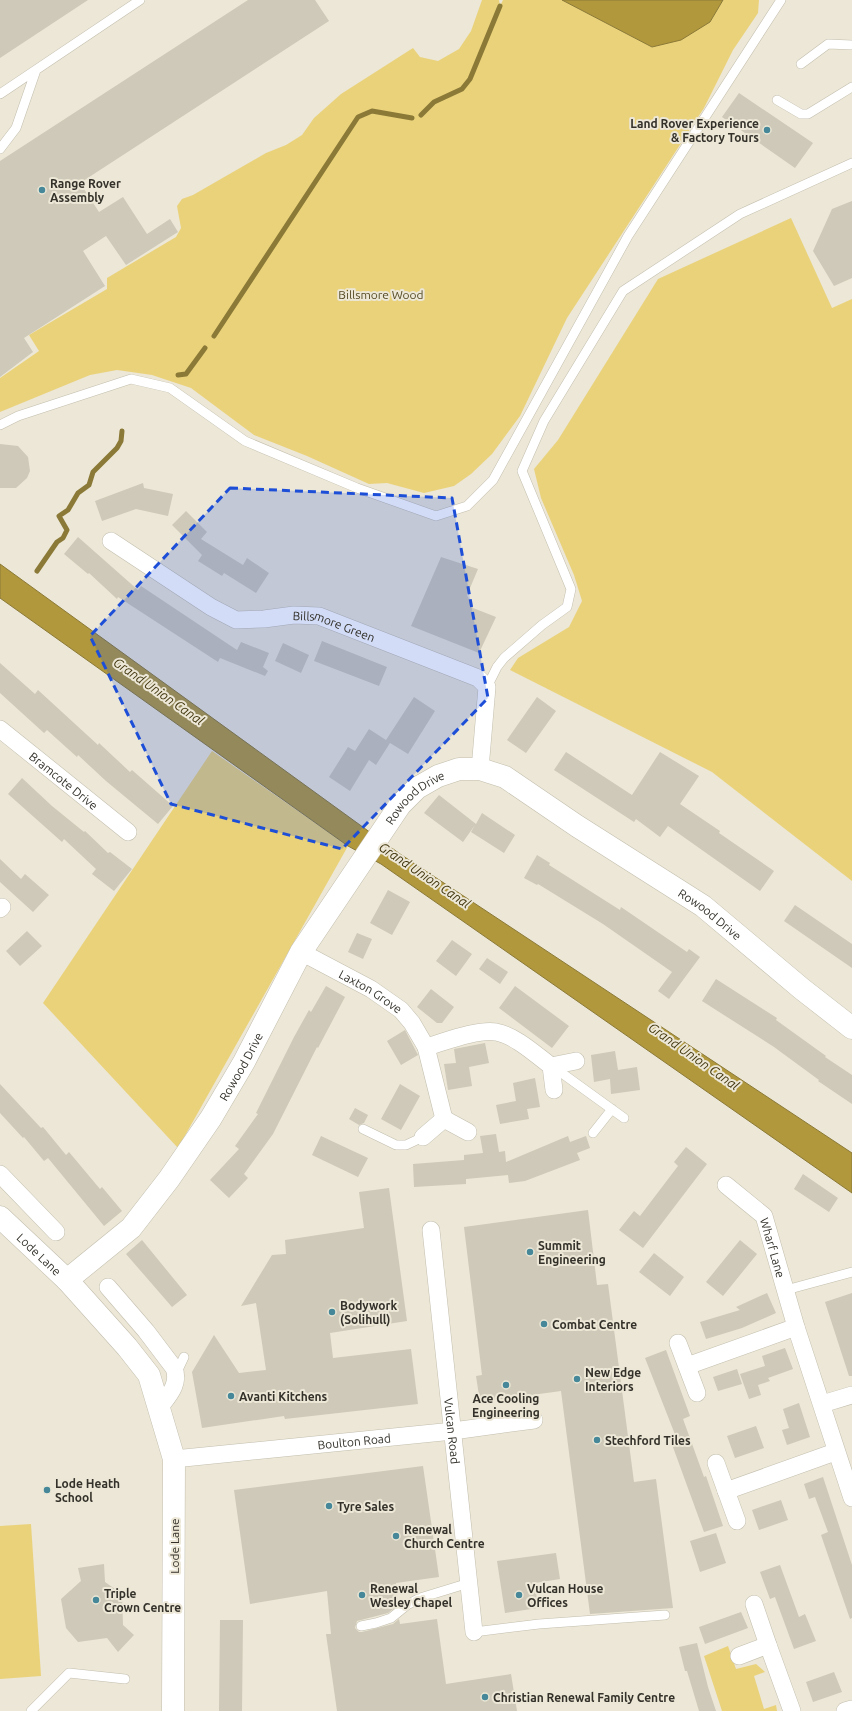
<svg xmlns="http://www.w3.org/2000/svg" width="852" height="1711" font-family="Ubuntu,sans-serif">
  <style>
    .green { fill: #ead27b }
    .water { fill: #b1983c; stroke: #8b7937 }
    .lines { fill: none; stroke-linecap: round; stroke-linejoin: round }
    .stream { stroke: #8b7937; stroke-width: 5 }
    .building { fill: #cec9b8 }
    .lane-casing { stroke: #c3beae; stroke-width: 10 }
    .street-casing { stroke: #c3beae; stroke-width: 18 }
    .secondary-casing { stroke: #c3beae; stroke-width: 23 }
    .lane { stroke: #fff; stroke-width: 9 }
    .street { stroke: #fff; stroke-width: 17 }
    .secondary { stroke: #fff; stroke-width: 22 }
    .marked { fill: #1d4ed8; fill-opacity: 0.2; stroke: #1d4ed8; stroke-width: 3; stroke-dasharray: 8 5; stroke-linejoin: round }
    .poi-dot { fill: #468899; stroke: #ece7d6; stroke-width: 1.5 }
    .labels { text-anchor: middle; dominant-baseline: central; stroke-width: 4; stroke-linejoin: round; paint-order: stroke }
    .poi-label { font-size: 12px; font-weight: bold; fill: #33312a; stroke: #ece7d6; text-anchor: start }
    .park-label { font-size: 12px; fill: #554a24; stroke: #ece7d6 }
    .street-label { font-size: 12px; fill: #33312a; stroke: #ece7d6 }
    .water-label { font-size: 13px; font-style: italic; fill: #41360e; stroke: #ece7d6 }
  </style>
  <rect width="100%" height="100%" fill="#ece7d6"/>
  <path class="green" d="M482 0H499L500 6 503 0H562L652 47 710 22 723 0H759L758 13 733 50 704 108 567 318 520 416 492 454 471 474 454 486 424 493 387 483 369 484 307 456 254 435 191 388 152 375 117 370 90 375 0 412V378L39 351 29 335 107 289V278L176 237 181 228 177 206 182 199 193 195 266 153 286 145 302 135 314 118 341 94 413 48 420 57 438 61 459 49 471 31Z
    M791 218 832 308 852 299V881L712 772 510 670 518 658 569 627 582 601 574 575 541 498 534 469 558 440 658 279Z
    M212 751 348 846 178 1148 43 1003Z
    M31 1524 41 1676 0 1679V1526Z
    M728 1646 736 1669 756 1664 765 1672 754 1676 764 1709 776 1705 777 1711H722L704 1656Z"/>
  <path class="water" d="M562 0H723L710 22 681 40 652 47Z
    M0 564 400 854 852 1153V1193L381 864 348 846 0 598Z"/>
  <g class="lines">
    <path class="stream" d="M421 115 434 102 462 89 470 79 500 6
      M214 336 358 117 372 111 412 118
      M178 375 186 374 205 348
      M37 571 57 542 63 538 67 530 59 516 68 510 78 493 89 485 93 472 117 448 121 441 122 431"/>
  </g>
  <path class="building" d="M0 0H88L0 58Z
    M248 0H315L329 21 80 183 99 212 123 197 147 234 170 219 178 232 126 265 106 236 83 251 105 286 24 338 33 352 0 377V161Z
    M739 93 813 143 795 168 722 117Z
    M852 201V278L834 286 813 251 832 209Z
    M0 444 18 446 28 457 30 471 27 478 16 488H0Z
    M143 483 144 488 173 494 168 516 136 509 102 521 95 501Z
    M186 511 207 532 201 539 243 565 247 558 269 573 256 593 224 573 222 576 198 561 202 555 172 525Z
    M78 537 138 590 141 586 237 650 241 642 269 653 263 667 268 671 265 676 220 658 218 662 118 597 117 599 89 573 88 574 64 554Z
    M441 557 478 569 467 595 473 608 496 617 479 653 411 626Z
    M322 641 387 667 379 686 314 661Z
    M283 643 309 655 301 673 275 661Z
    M0 663 35 694 38 690 98 745 99 743 130 772 132 770 173 806 158 824 106 781 78 755 77 757 47 730 44 733 0 693Z
    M414 697 435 711 408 754 390 743 376 765 369 760 350 791 329 777 348 747 355 751 369 729 386 740Z
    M537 697 556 711 526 753 507 740Z
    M566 752 632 795 660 752 699 776 680 804 720 831 719 833 774 871 760 891 668 826 660 837 636 819 634 822 554 770Z
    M22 778 52 806 84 832 85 831 108 853 110 852 132 869 114 891 92 874 96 869 64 839 62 842 8 794Z
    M439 795 476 824 482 813 515 835 504 853 471 832 475 825 463 842 424 813Z
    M537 855 550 863 549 865 620 910 621 907 687 952 689 949 700 957 669 999 658 991 672 972 603 924 538 884 537 885 524 878Z
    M0 859 21 879 25 874 49 895 33 912 0 882Z
    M388 890 410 902 392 935 370 923Z
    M795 905 852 944V968L784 921Z
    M27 931 42 946 20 966 6 951Z
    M357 933 372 939 363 959 348 952Z
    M452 940 472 954 456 976 436 961Z
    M487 958 508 972 500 984 479 969Z
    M716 979 777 1018 776 1020 826 1056 825 1057 852 1075V1104L818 1081 819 1080 774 1047 702 1001Z
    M326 986 345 997 318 1048 317 1047 273 1134 244 1174 248 1178 229 1198 210 1180 239 1149 235 1146 258 1114 256 1113 294 1037 309 1010 311 1012Z
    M515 986 569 1026 552 1048 499 1008Z
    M431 989 454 1007 442 1023H437L417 1007Z
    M405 1030 418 1055 401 1065 387 1041Z
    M485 1043 489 1063 469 1067 472 1086 448 1090 444 1064 456 1063 454 1049Z
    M615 1051 618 1070 637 1067 640 1090 611 1094 610 1079 594 1082 591 1055Z
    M535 1078 540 1107 527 1109 529 1119 500 1124 496 1105 516 1101 513 1083Z
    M0 1084 41 1128 43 1127 66 1155 69 1152 100 1189 102 1187 122 1211 104 1226 48 1158 44 1161 24 1137 23 1138 0 1113Z
    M400 1084 420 1096 401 1130 381 1119Z
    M355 1108 368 1115 364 1123 359 1125 349 1119Z
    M496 1134 499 1152 505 1151 506 1162 568 1136 570 1142 586 1136 590 1148 577 1153 580 1160 525 1181 509 1183 508 1175 466 1179V1184L414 1187 413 1164 464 1160V1155L483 1153 480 1136Z
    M321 1136 368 1158 358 1177 312 1155Z
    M686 1147 707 1164 643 1248 619 1230 634 1211 640 1216 678 1166 674 1162Z
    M803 1174 838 1198 829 1212 794 1189Z
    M389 1188 407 1321 330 1333 333 1358 411 1349 418 1404 285 1419 284 1416 202 1428 192 1372 214 1335 239 1373 266 1370 256 1303 241 1306 272 1255 286 1254 285 1240 364 1228 359 1192Z
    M588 1210 597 1285 608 1284 634 1482 656 1479 673 1608 590 1614 561 1391 480 1402 476 1376 482 1375 464 1227Z
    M142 1240 187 1295 172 1307 126 1254Z
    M740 1240 757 1254 723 1296 706 1282Z
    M654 1253 684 1277 670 1296 639 1272Z
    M767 1293 776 1313 742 1328 706 1339 700 1322 740 1310 736 1307Z
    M852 1293V1376H849L825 1302Z
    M785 1348 793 1369 768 1378 770 1381 758 1385 761 1395 749 1399 740 1374 765 1366 762 1356Z
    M666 1350 690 1416 683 1419 704 1477 706 1476 723 1526 704 1532 670 1439 676 1437 645 1358Z
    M737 1369 742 1384 718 1391 713 1377Z
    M799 1403 810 1437 787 1445 782 1430 789 1428 783 1409Z
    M756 1426 764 1448 735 1458 727 1436Z
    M423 1466 439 1577 396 1583 398 1605 388 1613 357 1621 355 1628 359 1632H362L393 1624 399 1619 400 1624 437 1619 446 1684 511 1674 517 1711H337L326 1634H331L327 1591 250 1604 234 1490Z
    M823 1477 852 1565V1618L850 1619 821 1535 828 1532 815 1497 809 1499 804 1484Z
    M781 1500 788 1520 759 1530 752 1510Z
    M716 1533 726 1563 700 1572 690 1541Z
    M556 1553 560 1579 535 1583 538 1608 505 1613 497 1561Z
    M104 1564 105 1582 122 1594 123 1625 134 1635 118 1652 107 1638 78 1642 66 1628 61 1599 81 1581 78 1568Z
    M780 1565 799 1617 805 1614 816 1641 794 1649 775 1597 770 1599 760 1572Z
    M741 1612 748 1628 705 1644 699 1627Z
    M220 1620H243L242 1711H219Z
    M697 1643 708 1687 716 1711H699L687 1671H685L679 1647Z
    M834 1672 842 1692 813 1702 806 1682Z"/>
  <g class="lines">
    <g class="lane-casing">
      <path id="lane" d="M801 64 828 44 852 45
        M0 94 140 0
        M777 100 801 114H808L852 87
        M0 149 16 128 36 70
        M0 425 18 416 131 379 170 388 245 441 357 488 436 516 467 506 493 480 628 236 781 0
        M487 687 497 667 504 658 542 625 567 607 571 589 522 471 544 421 623 291 740 214 852 163
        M552 1066 624 1118
        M363 1129 396 1145H406L423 1137
        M593 1133 612 1109
        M786 1290 852 1272
        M176 1374 184 1357
        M361 1626 376 1623 391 1618 407 1605 420 1598 469 1583
        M474 1632 539 1624 665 1615
        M31 1711 69 1673 125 1679"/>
    </g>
    <g class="street-casing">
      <g id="street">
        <path id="s1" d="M111 541 211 607 236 620 264 619 294 615 319 616 478 678 487 687 480 769"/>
        <path id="s2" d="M0 729 128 832"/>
        <path d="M0 909 2 907"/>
        <path id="s3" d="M301 952 371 989 401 1010 412 1023 426 1047C444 1042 477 1029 496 1032 516 1036 535 1054 551 1066"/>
        <path d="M426 1047 444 1119"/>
        <path d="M554 1090 551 1066 576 1061"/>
        <path d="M423 1137 444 1119 468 1132"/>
        <path d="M0 1174 56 1232"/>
        <path id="s4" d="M726 1185 764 1216 796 1327 852 1498"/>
        <path id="s5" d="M431 1230 474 1632"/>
        <path d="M108 1287 146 1331 174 1368C180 1384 169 1395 160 1407"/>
        <path d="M678 1343 697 1393"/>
        <path d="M687 1366 796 1327"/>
        <path d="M822 1404 852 1395"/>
        <path id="s6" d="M174 1459 453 1431 534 1420"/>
        <path d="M716 1463 737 1521"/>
        <path d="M726 1491 835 1452"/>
        <path d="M754 1604 768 1645"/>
        <path d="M739 1656 768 1645 792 1711"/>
        <path d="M845 1711 852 1709"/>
      </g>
    </g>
    <g class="secondary-casing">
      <g id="secondary">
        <path id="s7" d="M0 1217 67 1280 127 1347 149 1375 174 1459 173 1711"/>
        <path id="s8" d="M67 1280 131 1228 169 1179 211 1118 244 1062 301 952 400 805 417 788 438 776 459 769H480L505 777 577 826 703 906 802 989 852 1028"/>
      </g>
    </g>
    <use href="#lane" class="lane"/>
    <use href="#street" class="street"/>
    <use href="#secondary" class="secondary"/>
  </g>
  <path class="marked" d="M230 488 452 498 488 698 342 849 171 804 90 636Z"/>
  <g class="poi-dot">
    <circle cx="767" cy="130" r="4"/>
    <circle cx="42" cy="190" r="4"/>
    <circle cx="530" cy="1252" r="4"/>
    <circle cx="332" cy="1312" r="4"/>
    <circle cx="544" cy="1324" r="4"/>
    <circle cx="577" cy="1379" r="4"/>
    <circle cx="506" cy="1385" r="4"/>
    <circle cx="231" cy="1396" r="4"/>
    <circle cx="597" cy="1440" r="4"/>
    <circle cx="47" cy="1490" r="4"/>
    <circle cx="329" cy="1506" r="4"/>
    <circle cx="396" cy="1536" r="4"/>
    <circle cx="362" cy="1595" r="4"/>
    <circle cx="519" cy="1595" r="4"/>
    <circle cx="96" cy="1600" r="4"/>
    <circle cx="485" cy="1697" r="4"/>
  </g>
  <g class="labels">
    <g class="poi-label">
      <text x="759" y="123" text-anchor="end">Land Rover Experience<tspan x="759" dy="14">&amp; Factory Tours</tspan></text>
      <text x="50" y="183">Range Rover<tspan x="50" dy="14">Assembly</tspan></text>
      <text x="538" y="1245">Summit<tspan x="538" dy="14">Engineering</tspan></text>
      <text x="340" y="1305">Bodywork<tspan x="340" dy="14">(Solihull)</tspan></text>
      <text x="552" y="1324">Combat Centre</text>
      <text x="585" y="1372">New Edge<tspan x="585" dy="14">Interiors</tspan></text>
      <text x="239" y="1396">Avanti Kitchens</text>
      <text x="506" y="1398" text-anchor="middle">Ace Cooling<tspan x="506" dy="14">Engineering</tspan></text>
      <text x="605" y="1440">Stechford Tiles</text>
      <text x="55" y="1483">Lode Heath<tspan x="55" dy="14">School</tspan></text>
      <text x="337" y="1506">Tyre Sales</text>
      <text x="404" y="1529">Renewal<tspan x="404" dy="14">Church Centre</tspan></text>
      <text x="370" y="1588">Renewal<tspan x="370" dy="14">Wesley Chapel</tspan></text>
      <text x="527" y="1588">Vulcan House<tspan x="527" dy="14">Offices</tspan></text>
      <text x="104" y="1593">Triple<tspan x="104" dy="14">Crown Centre</tspan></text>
      <text x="493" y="1697">Christian Renewal Family Centre</text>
    </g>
    <g class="park-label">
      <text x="381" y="294">Billsmore Wood</text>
    </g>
    <g class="street-label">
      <text stroke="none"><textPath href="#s1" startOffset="248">Billsmore Green</textPath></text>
      <text stroke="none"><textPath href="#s2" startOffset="82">Bramcote Drive</textPath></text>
      <text stroke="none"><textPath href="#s8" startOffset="601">Rowood Drive</textPath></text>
      <text stroke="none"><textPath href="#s8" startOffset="949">Rowood Drive</textPath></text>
      <text stroke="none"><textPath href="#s3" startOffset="80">Laxton Grove</textPath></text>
      <text stroke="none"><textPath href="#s8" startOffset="278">Rowood Drive</textPath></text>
      <text stroke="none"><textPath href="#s4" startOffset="82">Wharf Lane</textPath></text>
      <text stroke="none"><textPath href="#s7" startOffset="54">Lode Lane</textPath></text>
      <text stroke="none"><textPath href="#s5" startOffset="202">Vulcan Road</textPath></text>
      <text stroke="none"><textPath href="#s6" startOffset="181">Boulton Road</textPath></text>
      <text transform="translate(174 1546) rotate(-90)">Lode Lane</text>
    </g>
    <g class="water-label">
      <text transform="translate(159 691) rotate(35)">Grand Union Canal</text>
      <text transform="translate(425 875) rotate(34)">Grand Union Canal</text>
      <text transform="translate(694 1056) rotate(35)">Grand Union Canal</text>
    </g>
  </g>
</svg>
